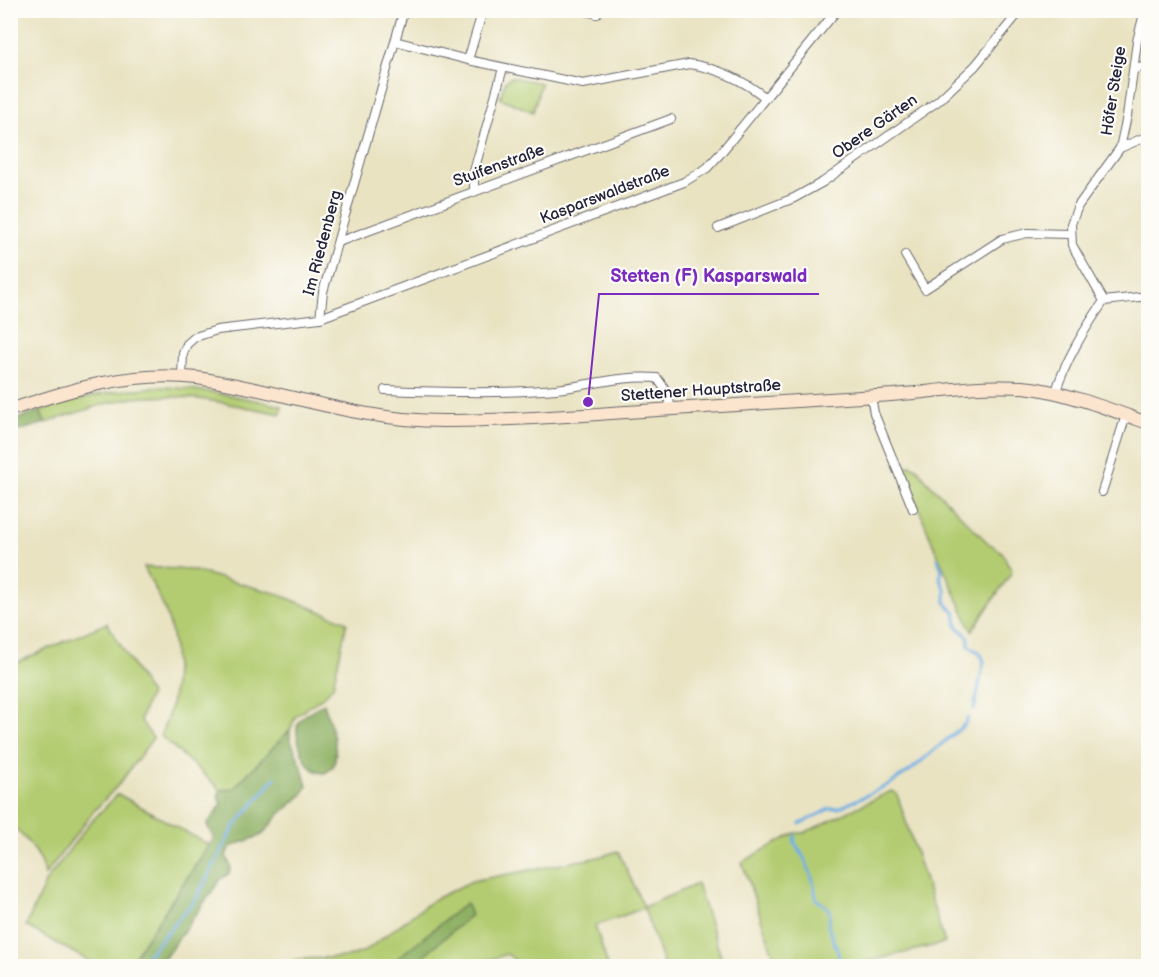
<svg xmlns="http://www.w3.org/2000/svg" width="1159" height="977" font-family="'Balsamiq Sans',sans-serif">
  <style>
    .green { fill: #b3cc71; stroke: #6a7756; stroke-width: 1.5 }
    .forest { fill: #8eb063; stroke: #58694f; stroke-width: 1.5 }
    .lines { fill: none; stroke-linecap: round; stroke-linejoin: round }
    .stream { stroke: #71aee3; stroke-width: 3 }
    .street-casing { stroke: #68666a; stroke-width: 10 }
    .secondary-casing { stroke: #68666a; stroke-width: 14 }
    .street { stroke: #fff; stroke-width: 8 }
    .secondary { stroke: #fbe5cf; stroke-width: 12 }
    .labels { text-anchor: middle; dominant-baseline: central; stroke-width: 4.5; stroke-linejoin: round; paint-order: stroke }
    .street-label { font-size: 16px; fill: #22223b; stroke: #fdfcf7 }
    .leader { fill: none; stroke: #7b2cbf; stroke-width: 2 }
    .callout-dot { fill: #7b2cbf; stroke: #fdfcf7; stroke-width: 2 }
    .callout-label { font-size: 18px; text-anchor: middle; font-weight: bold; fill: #7b2cbf; stroke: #fdfcf7; stroke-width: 4.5; stroke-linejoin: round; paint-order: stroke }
  </style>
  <rect width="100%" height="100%" fill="#fdfcf7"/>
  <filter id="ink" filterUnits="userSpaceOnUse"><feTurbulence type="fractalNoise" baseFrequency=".0167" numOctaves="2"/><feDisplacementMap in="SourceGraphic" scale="12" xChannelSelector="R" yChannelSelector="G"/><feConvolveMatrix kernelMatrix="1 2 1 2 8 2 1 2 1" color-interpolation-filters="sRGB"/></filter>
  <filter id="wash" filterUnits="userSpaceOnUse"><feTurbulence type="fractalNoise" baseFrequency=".008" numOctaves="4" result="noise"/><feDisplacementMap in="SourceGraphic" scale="24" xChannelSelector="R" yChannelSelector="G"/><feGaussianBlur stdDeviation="1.35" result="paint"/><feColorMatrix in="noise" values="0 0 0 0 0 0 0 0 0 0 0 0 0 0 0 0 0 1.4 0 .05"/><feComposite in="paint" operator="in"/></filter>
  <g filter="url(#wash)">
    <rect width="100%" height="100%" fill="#e9e3c2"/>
    <path class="green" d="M511 77 541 83 533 112 500 98 505 82Z
      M163 387C204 389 243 397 282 406L281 414C238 406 193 394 148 397 113 398 78 413 45 423L40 411C80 397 120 389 163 387Z
      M910 465 917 468 927 481 987 542 1002 552 1012 572 972 631 932 542 903 468Z
      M144 567 191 570 275 593 347 622 333 686 324 696 296 716 290 730 233 789 221 790 160 735C178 703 179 647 166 613 160 597 151 582 144 567Z
      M107 623 150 694 140 720 153 738 120 783 93 812 45 875C42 853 25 839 11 824V665Z
      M891 791 897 794 945 943 849 966H777L742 862 795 833H804Z
      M118 794 209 845 128 966H98L26 926 46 881 89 824Z
      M618 851 644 907 697 884 724 966H664L644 908 595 926 608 966H522L507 954 470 966H411L471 915 388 966H275L298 959 348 957 365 951 433 900 472 881 599 857Z"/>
    <path class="forest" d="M40 411 45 423 11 433V421Z
      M324 703C328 719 342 753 332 768 331 769 325 773 324 773 318 772 311 769 308 764 302 755 294 734 298 724 302 714 316 709 324 703Z
      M290 730V738L302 768 307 786 303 794 279 815 262 835 230 847 226 855 231 868 229 873 220 880 159 966H128L214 838 207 825 222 804 218 796 221 790 233 789Z
      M466 903 471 915 411 966H388Z"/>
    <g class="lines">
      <path class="stream" d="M938 559 942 571 940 578 946 591C943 602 946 606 955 611L957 626 968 637 969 646 980 653 984 661 974 709
        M800 824 829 809 839 808 890 784 912 769 964 725 968 718
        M795 836 794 842C805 857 815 879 816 899L828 908 830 914 828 926 838 952 840 966
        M138 966 196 899 234 827 275 778"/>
    </g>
  </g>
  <g filter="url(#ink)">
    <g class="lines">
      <g class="street-casing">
        <path id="street" d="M581 10 597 14
          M395 41 468 60 583 84 689 64C718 68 743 80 766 98
          M468 60 483 10
          M1134 69 1148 66
          M1120 148 1148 136
          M474 192V171L503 68
          M718 228 794 198 823 182 938 101 975 66 1021 10
          M338 242 671 119
          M905 255 925 289 1002 239 1027 233 1070 234
          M1104 301 1148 296
          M320 318 323 292 404 10
          M182 377 183 353 187 344 195 337 217 330 320 318 684 182 707 168 719 155 837 10
          M385 390C442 392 499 394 556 389 590 385 623 375 657 378L665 389 672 410
          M1055 394C1066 359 1084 330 1104 301L1072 245 1071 224 1078 206 1120 148 1127 116 1137 41 1145 10
          M871 397 874 413 913 509
          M1102 492 1126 415"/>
      </g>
      <g class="secondary-casing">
        <path id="secondary" d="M10 410C71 389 133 370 197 378 280 390 358 421 442 421 504 421 566 416 627 412 710 407 793 401 876 396 925 394 990 381 1038 389 1073 395 1114 411 1148 423"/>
      </g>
      <use href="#street" class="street"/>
      <use href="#secondary" class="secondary"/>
    </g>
  </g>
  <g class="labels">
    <g class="street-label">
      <text transform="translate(1114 91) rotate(-81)">Höfer Steige</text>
      <text transform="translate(875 127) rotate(-35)">Obere Gärten</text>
      <text transform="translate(499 166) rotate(-20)">Stuifenstraße</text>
      <text transform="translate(605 195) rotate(-21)">Kasparswaldstraße</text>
      <text transform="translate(323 243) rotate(-75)">Im Riedenberg</text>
      <text transform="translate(701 391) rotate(-4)">Stettener Hauptstraße</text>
    </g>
  </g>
  <path class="leader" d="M588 402L599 294H819"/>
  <circle class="callout-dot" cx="588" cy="402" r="6"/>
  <g class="callout-label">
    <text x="709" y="282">Stetten (F) Kasparswald</text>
  </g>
  <rect width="1159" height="977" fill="none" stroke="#fdfcf7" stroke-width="36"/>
</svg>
